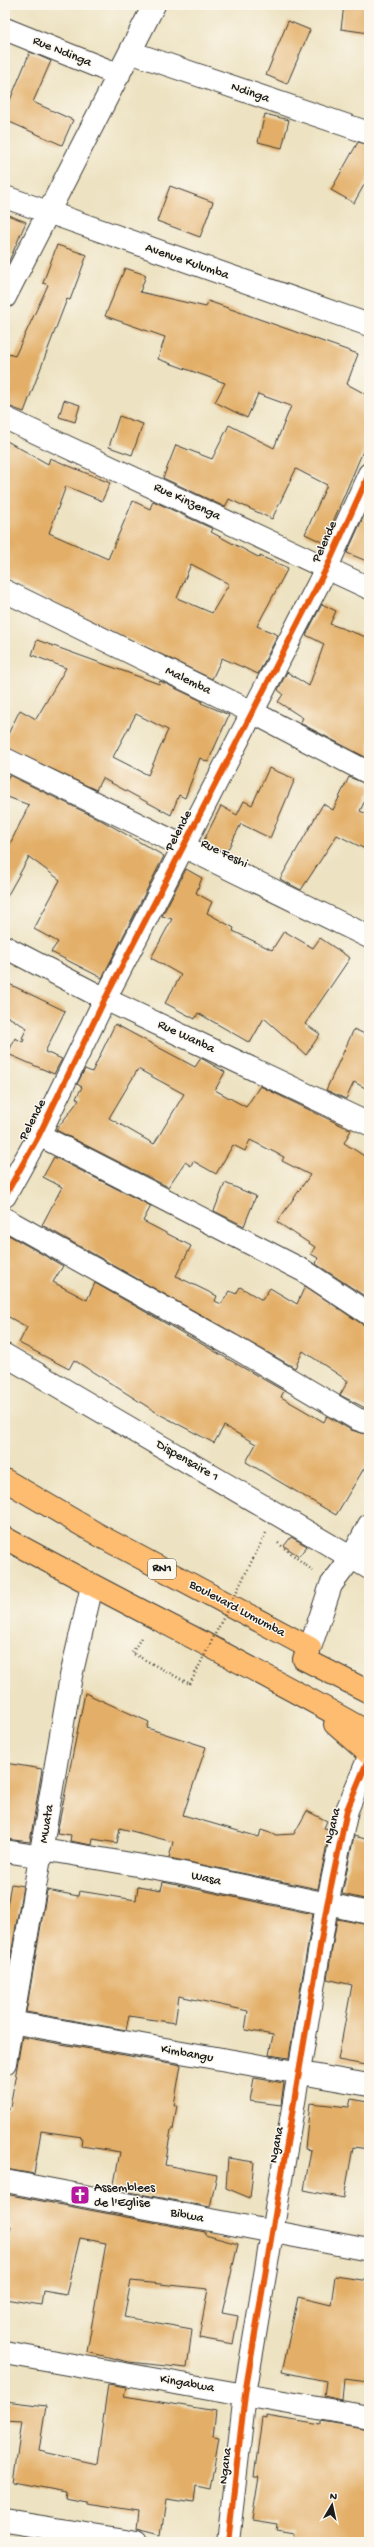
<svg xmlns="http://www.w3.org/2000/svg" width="374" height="2547" font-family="'Gochi Hand',sans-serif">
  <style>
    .building { fill: #e3af68; fill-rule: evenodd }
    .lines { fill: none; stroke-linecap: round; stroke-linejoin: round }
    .minor-casing { stroke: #3b3a35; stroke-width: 24 }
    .highway-casing { stroke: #3b3a35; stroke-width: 24 }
    .path { stroke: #3b3a35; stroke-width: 2.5; stroke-dasharray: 1 3; stroke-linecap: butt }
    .minor { stroke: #fff; stroke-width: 22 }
    .highway { stroke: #febc70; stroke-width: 22 }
    .path-bridge { stroke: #3b3a35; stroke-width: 2.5; stroke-dasharray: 1 3; stroke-linecap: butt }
    .cycleway-casing { stroke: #fbf7ec; stroke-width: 8 }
    .cycleway { stroke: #e8590c; stroke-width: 6 }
    .labels { text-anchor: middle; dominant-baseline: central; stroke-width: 3; stroke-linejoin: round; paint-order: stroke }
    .shield { fill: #fbf7ec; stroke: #5f5e5a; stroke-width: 1 }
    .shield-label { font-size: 12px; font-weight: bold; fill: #1c1c1c }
    .street-label { font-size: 13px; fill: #1c1c1c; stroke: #fbf7ec }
    .poi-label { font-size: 13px; fill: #1c1c1c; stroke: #fbf7ec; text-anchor: start }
  </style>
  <rect width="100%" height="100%" fill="#fbf7ec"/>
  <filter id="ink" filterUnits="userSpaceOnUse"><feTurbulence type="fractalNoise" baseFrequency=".025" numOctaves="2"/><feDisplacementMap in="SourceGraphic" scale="8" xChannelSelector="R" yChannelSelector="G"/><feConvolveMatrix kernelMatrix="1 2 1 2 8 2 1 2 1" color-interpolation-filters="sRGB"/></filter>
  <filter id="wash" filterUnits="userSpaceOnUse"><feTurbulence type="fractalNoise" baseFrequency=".012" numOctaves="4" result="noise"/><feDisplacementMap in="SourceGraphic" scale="16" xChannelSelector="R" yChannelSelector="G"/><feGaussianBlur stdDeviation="0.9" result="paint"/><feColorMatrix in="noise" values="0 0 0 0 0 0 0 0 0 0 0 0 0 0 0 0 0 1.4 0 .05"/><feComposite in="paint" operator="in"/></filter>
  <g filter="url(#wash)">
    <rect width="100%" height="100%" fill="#ede2c1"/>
    <g id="blocks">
      <path class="building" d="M344 5H369V33L341 29Z
        M288 21 310 30 287 84 266 75Z
        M30 52 51 61 33 102 73 120 62 145 5 120V97L10 100Z
        M265 114 289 120 282 148 258 142Z
        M358 142 369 145V176L354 203 331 190Z
        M170 186 213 202 200 237 157 221Z
        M5 214 26 222 5 270Z
        M57 245 87 255 70 300 67 299 24 412 5 405V353L15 356 48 285 43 283Z
        M125 268 146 275 140 292 206 307 208 301 358 354 347 384 369 396V437L324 543 305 534 327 485 296 469 272 519 229 499 225 507 163 478 176 445 212 459 229 425 274 448 291 406 258 394 247 418 215 402 225 383 158 359 165 337 105 316Z
        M64 400 80 405 75 422 59 417Z
        M119 416 143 424 132 455 109 447Z
        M5 440 48 464 50 458 110 483 102 501 66 486 49 533 108 559 133 501 150 509 153 501 213 529 211 532 260 558V556L288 568 257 626 278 635 258 674 222 658 212 679 5 579ZM191 564 229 584 212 613 177 598Z
        M366 511 369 512V562L347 553Z
        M322 604 336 611 330 624 369 638V759L300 723 303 718 278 702 283 694 278 690 287 672 309 686 324 644 306 635Z
        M37 640 159 684 160 681 202 701 201 703 229 715 208 762 200 758 185 798 179 795 171 815 102 778 96 790 5 747V740L20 710 36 719 66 668 32 655ZM136 714 168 730 148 775 113 757Z
        M269 768 295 779 270 838 241 824 226 853 203 842 221 806 237 815 244 801 252 805Z
        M9 775 101 820 164 856 102 978 51 952 58 942 34 929 60 880 29 857 5 900V854L29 805 5 796V784Z
        M349 777 369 785V792L360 811 369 815V851L337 835 301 890 280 879 323 804 333 810Z
        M186 869 202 878 196 893 212 902 207 913 234 928 233 931 272 950 284 931 313 948 320 938 350 958 305 1024 320 1034 306 1055 264 1018 250 1043 198 1013 195 1019 165 1003 181 975 151 958 172 919 162 916Z
        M5 982 65 1011 45 1052 62 1059 54 1074 8 1054 15 1038 23 1042 24 1039 22 1038 27 1028 5 1015Z
        M115 1024 195 1067 201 1058 225 1072 215 1090 246 1107 260 1086 351 1130 344 1143 369 1159V1299L316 1264 318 1258 311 1254 315 1247 277 1222 310 1175 282 1161 284 1157 250 1140 245 1151 233 1145 216 1174 193 1161 191 1166 185 1162 168 1187 56 1130 79 1100 76 1098 82 1087 77 1084 85 1069 92 1072ZM138 1069 184 1094 154 1144 109 1118Z
        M354 1029 369 1036V1090L354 1082 346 1099 326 1090Z
        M54 1157 151 1206 143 1221 191 1246 176 1276 217 1296 215 1301 221 1304 230 1291 236 1294 240 1287 262 1300 270 1288 297 1304 305 1286 362 1324 369 1326V1410L340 1395 348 1381 303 1351 295 1368 42 1225 62 1187 43 1177Z
        M225 1183 256 1196 244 1226 214 1211Z
        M5 1233 63 1266 53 1282 87 1300 95 1283 284 1391 281 1397 324 1422 327 1416 351 1430 369 1435V1460L336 1515 246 1462 256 1444 224 1426 214 1443 159 1414 74 1360 69 1369 19 1343 27 1327 5 1315Z
        M291 1537 307 1546 299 1556 284 1546Z
        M85 1693 149 1722 147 1728 206 1747 183 1815 259 1837 261 1830 276 1835 294 1834 307 1811 327 1821 324 1828 330 1829 318 1889 169 1858 173 1842 120 1828 117 1843 93 1839 92 1845 70 1841 71 1835 57 1833Z
        M5 1763 42 1769 30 1842 5 1839Z
        M354 1836 369 1840V1900L342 1894Z
        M163 1882 313 1914 289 2058 269 2055 273 2035 245 2030 248 2011 179 1996 175 2023 129 2016 126 2030 26 2012 47 1890 78 1896 79 1891 136 1900 138 1886 161 1890Z
        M11 1884 23 1886 5 1989V1917Z
        M337 1919 369 1925V2046L365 2065 338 2060 352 1985 327 1979Z
        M22 2037 181 2065 174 2105H177L173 2130H171L165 2165 217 2175 210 2207 113 2189 120 2152 81 2146 82 2137 41 2131 34 2174 5 2169V2121L7 2108H10Z
        M254 2078 284 2083 281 2105 250 2101Z
        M351 2099 369 2102V2149L353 2147 344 2198 304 2190 311 2150 305 2149 310 2103 349 2107Z
        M228 2158 254 2162 250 2198 226 2188Z
        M5 2194 205 2232V2235L238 2244 222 2313 238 2316 233 2344 199 2338 208 2289 131 2281 124 2317 192 2329 187 2368 129 2362 87 2352 106 2243 80 2238 66 2295 43 2291 41 2305 5 2299V2250L11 2226 5 2225Z
        M335 2276 369 2281V2382L344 2379 342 2400 324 2396 326 2381 282 2372 298 2297 331 2305Z
        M108 2384 126 2387 124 2396 216 2411 213 2436 219 2437 210 2489 196 2486 194 2503 166 2499 161 2535 137 2529 139 2512 86 2504V2501L65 2497 66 2492 13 2482 22 2422 5 2421V2401L46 2406 39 2451 97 2464Z
        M266 2416 321 2425V2421L369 2429V2542H293L294 2534 276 2531 277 2524 252 2520 259 2477H254L262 2418 266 2419Z"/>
    </g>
  </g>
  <g filter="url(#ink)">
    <use href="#blocks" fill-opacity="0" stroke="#3b3a35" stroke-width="1"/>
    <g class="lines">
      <g class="minor-casing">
        <path id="minor" d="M5 29 119 75
          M130 52 369 133
          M5 197 369 325
          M5 297 154 5
          M5 418 369 588
          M5 591 252 712 369 773
          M5 759 369 937
          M5 947 105 999 369 1124
          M39 1135 304 1271 369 1314
          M5 1196 39 1135 105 999 327 567 369 474
          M5 1219 231 1345 357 1419 369 1423
          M5 1355 369 1568
          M310 1648 331 1585 352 1557 369 1525
          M43 1849 178 1872 369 1913
          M5 1851 42 1857
          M5 2021 369 2085
          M5 2063 71 1676 92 1586
          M5 2181 369 2250
          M5 2353 369 2417
          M5 2521 137 2542
          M228 2542 245 2394 327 1905 347 1810 369 1757"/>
      </g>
      <g class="highway-casing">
        <path id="highway" d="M5 1480 104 1538 310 1648 304 1659
          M5 1538C126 1605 250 1664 369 1733
          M304 1659 369 1692
          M335 1724 369 1754"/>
      </g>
      <path class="path" d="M278 1543 313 1571
        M141 1638 132 1653 190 1684"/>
      <use href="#minor" class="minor"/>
      <use href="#highway" class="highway"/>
      <path class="path-bridge" d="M190 1684 266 1533"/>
      <g class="cycleway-casing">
        <path id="cycleway" d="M5 1196 39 1135 105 999 327 567 369 474
          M228 2542 245 2394 327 1905 347 1810 369 1757"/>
      </g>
      <use href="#cycleway" class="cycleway"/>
    </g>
  </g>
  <defs>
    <g id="church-square" transform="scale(1)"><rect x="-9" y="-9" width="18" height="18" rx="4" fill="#b5179e" stroke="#fbf7ec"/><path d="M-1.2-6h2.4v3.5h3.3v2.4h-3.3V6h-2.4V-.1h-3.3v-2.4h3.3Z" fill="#fff"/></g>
  </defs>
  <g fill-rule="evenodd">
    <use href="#church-square" x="80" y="2195"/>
  </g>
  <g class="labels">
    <rect class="shield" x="148" y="1559" width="28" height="20" rx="3"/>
    <g class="shield-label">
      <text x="162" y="1569">RN1</text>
    </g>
    <g class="street-label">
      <text transform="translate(62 52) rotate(22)">Rue Ndinga</text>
      <text transform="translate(250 93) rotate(19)">Ndinga</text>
      <text transform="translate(187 262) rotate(19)">Avenue Kulumba</text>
      <text transform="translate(187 502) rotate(25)">Rue Kinzenga</text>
      <text transform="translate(325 542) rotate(-66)">Pelende</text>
      <text transform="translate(188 681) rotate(26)">Malemba</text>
      <text transform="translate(179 831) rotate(-63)">Pelende</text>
      <text transform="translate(224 854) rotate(26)">Rue Feshi</text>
      <text transform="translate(186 1037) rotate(25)">Rue Wanba</text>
      <text transform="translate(33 1120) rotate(-63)">Pelende</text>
      <text transform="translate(187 1461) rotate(30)">Dispensaire 1</text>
      <text transform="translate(237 1609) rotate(28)">Boulevard Lumumba</text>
      <text transform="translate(47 1824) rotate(-81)">Mwata</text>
      <text transform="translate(333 1826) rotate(-77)">Ngana</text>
      <text transform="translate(206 1879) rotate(12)">Wasa</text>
      <text transform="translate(187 2054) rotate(10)">Kimbangu</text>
      <text transform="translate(277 2145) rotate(-80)">Ngana</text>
      <text transform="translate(187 2216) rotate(11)">Bibwa</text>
      <text transform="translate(187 2384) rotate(10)">Kingabwa</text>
      <text transform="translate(226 2466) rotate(-83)">Ngana</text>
    </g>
    <g class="poi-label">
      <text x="94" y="2188">Assemblees<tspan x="94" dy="15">de l'Eglise</tspan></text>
    </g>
  </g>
  <rect width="374" height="2547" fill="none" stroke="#fbf7ec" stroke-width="20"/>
  <g transform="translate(332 2505) rotate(9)" stroke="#fbf7ec" stroke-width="3" paint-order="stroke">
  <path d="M0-3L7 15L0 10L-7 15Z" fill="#1c1c1c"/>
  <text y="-6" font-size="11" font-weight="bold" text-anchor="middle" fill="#1c1c1c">N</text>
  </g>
</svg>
